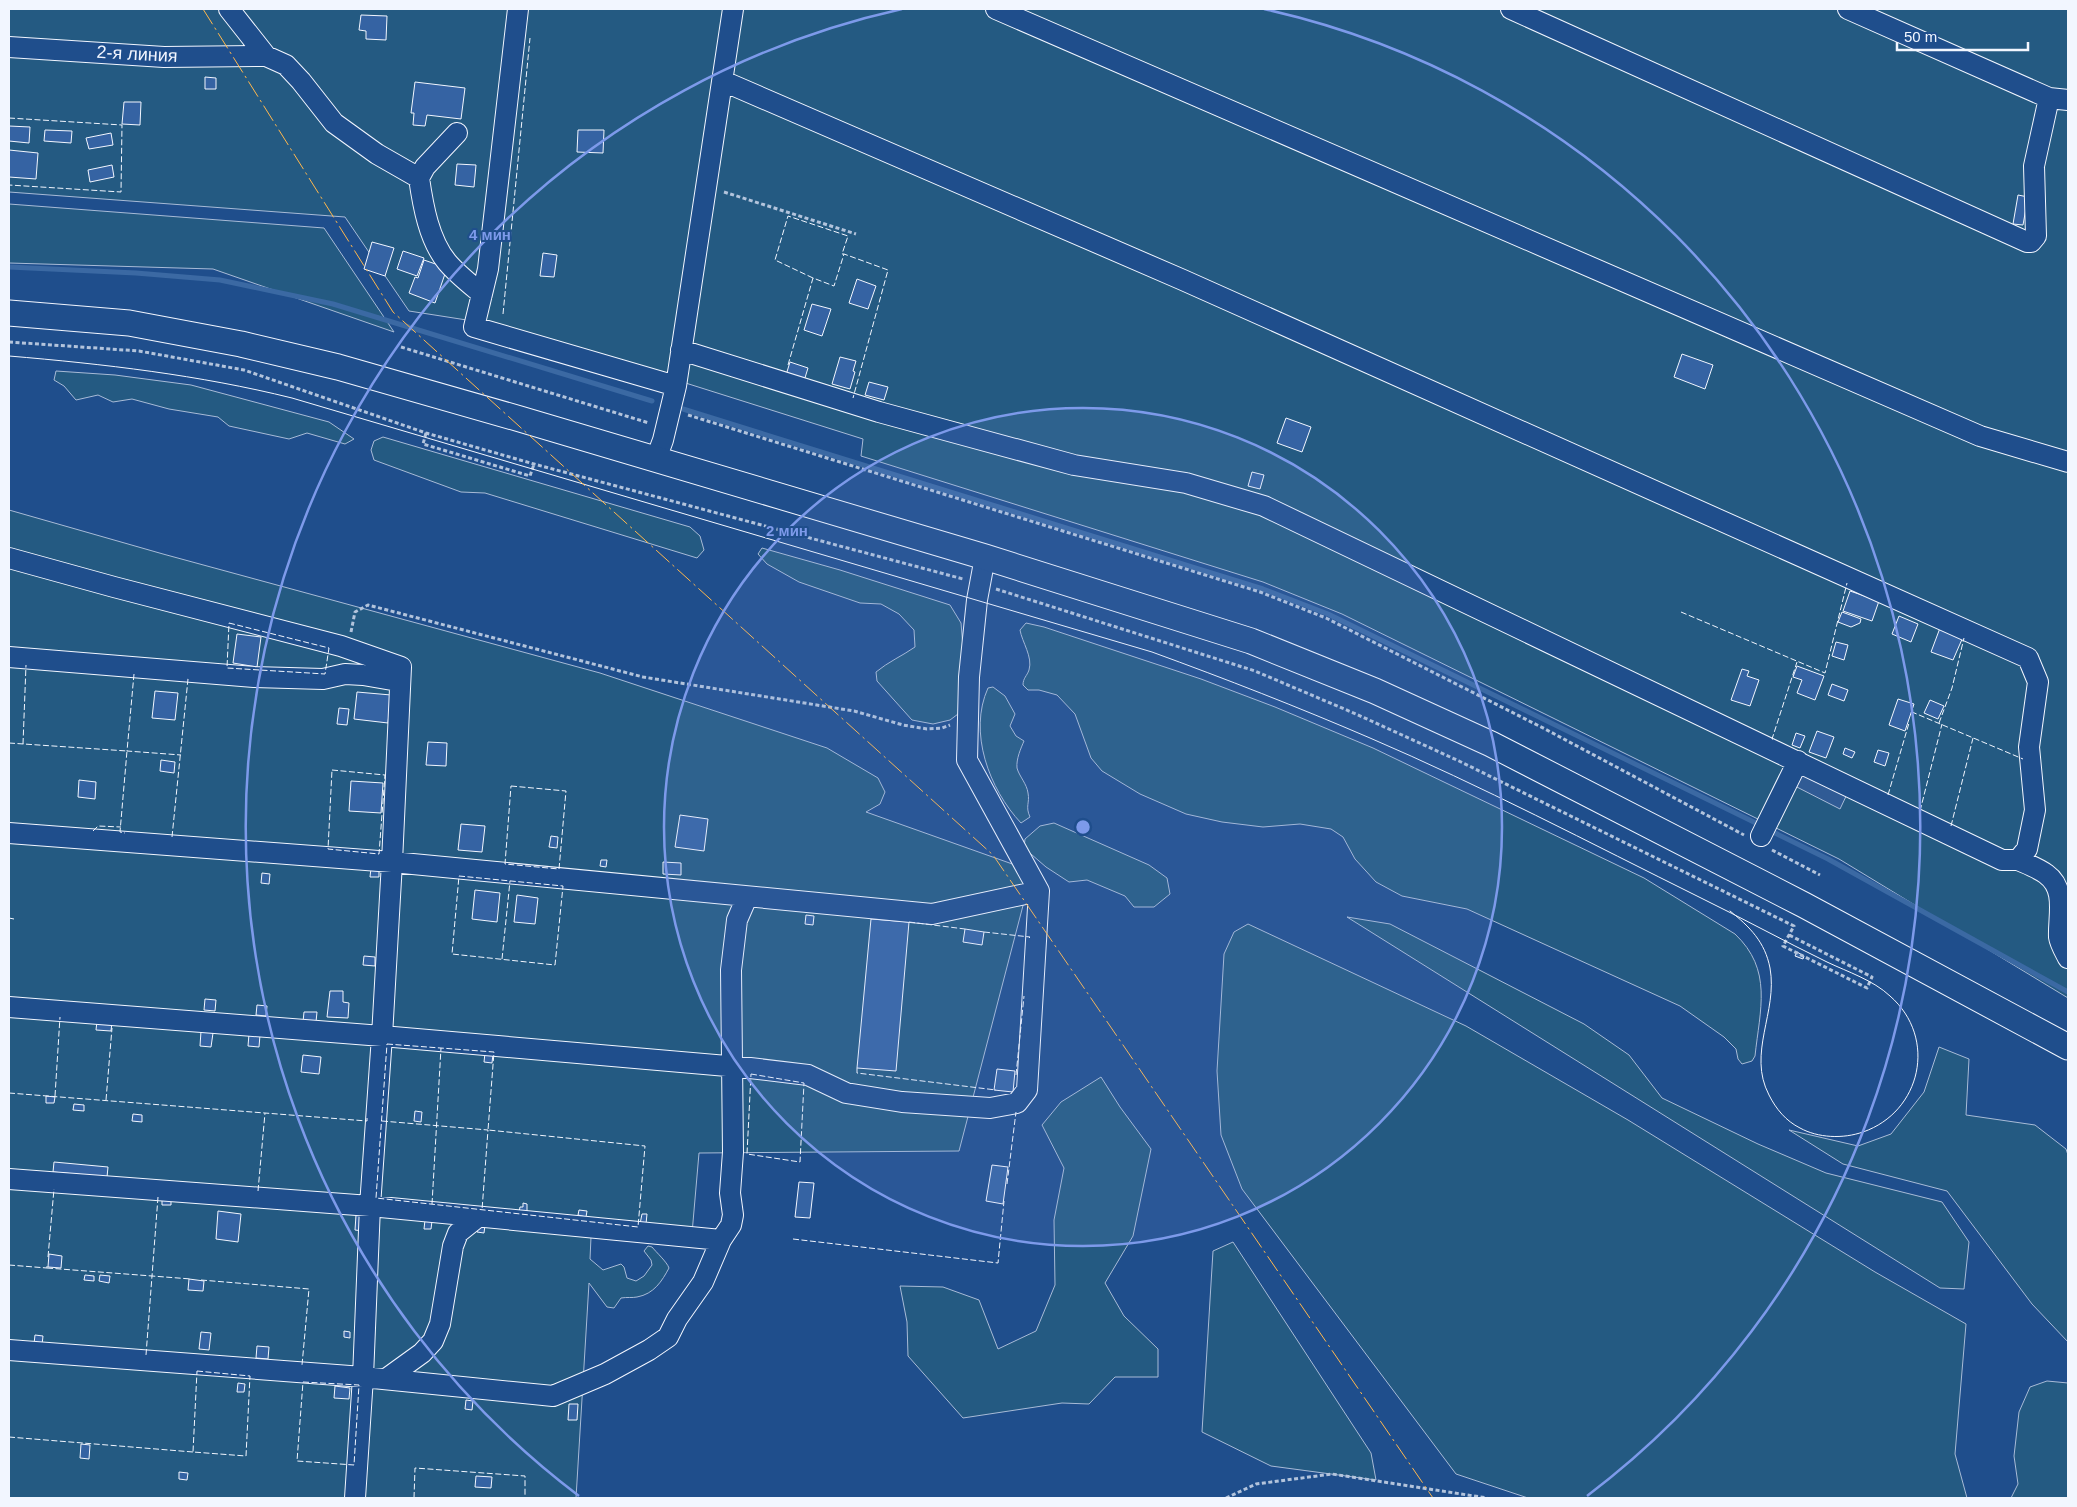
<svg xmlns="http://www.w3.org/2000/svg" width="2077" height="1507" font-family="Helvetica,sans-serif">
  <style>
    .green { fill: #245a82; stroke: #a8bbd7 }
    .parking { fill: #305b95; stroke: #a8bbd7 }
    .lines { fill: none; stroke-linecap: round; stroke-linejoin: round }
    .stream { stroke: #3b69a3; stroke-width: 5 }
    .building { fill: #3563a3; stroke: #f2f6ff }
    .minor-casing { stroke: #f2f6ff; stroke-width: 22 }
    .major-casing { stroke: #f2f6ff; stroke-width: 27 }
    .path { stroke: #b3c4dc; stroke-width: 3; stroke-dasharray: 4 2.5; stroke-linecap: butt }
    .minor { stroke: #1f4e8c; stroke-width: 20 }
    .major { stroke: #1f4e8c; stroke-width: 25 }
    .tram { stroke: #f2f6ff; stroke-width: 1 }
    .fence { stroke: #f2f6ff; stroke-width: 1; stroke-dasharray: 6 2.5; stroke-linecap: butt }
    .power { stroke: #ffb74d; stroke-width: 1; stroke-dasharray: 18 4 2.5 4; stroke-linecap: butt }
    .ring { fill: none; stroke: #7d9aea; stroke-width: 2.5 }
    .labels { text-anchor: middle; dominant-baseline: central; stroke-width: 4; stroke-linejoin: round; paint-order: stroke }
    .street-label { font-size: 18px; fill: #f2f6ff; stroke: #1f4e8c }
    .centre { fill: #7d9aea; stroke: #1f4e8c; stroke-width: 2.5 }
    .ring-label { font-size: 15px; text-anchor: middle; font-weight: bold; fill: #7d9aea; stroke: #1f4e8c; stroke-width: 4; stroke-linejoin: round; paint-order: stroke }
  </style>
  <rect width="100%" height="100%" fill="#1f4e8c"/>
  <path class="green" d="M9 9H2068V998L1839 859 1342 614 1263 582 861 456 863 439 505 326 409 311 345 217 9 192Z
    M9 204 324 228 394 332 213 269 9 263Z
    M56 371 115 375 191 385 329 422 354 439 345 444 307 433 289 439 229 426 218 417 169 409 132 399 113 402 98 395 76 400 64 386 54 380Z
    M383 437 690 527 700 536 704 550 697 558 485 493 461 492 374 460 371 450 374 441Z
    M9 510 163 554 600 673 827 748 878 778 885 792 880 804 866 812 1032 871 959 1151 699 1153 691 1245 591 1237 590 1259 603 1270 621 1264 624 1267 627 1278 636 1281 644 1276 652 1265 651 1260 644 1251 648 1246 652 1247C656 1252 667 1262 669 1268 662 1281 654 1294 637 1297 632 1298 627 1297 621 1298L614 1308 607 1307 589 1283 576 1498H9Z
    M762 548 840 570 950 605 961 623 963 647 962 703 958 714 950 720 933 724 912 720 877 681 876 672C888 662 902 656 915 647L914 630 899 614 881 604 860 603 799 582 767 564 758 554Z
    M1026 623 1044 627 1201 679 1275 707 1373 748 1644 878 1735 934C1773 970 1760 1009 1755 1056L1752 1061 1742 1064 1738 1059 1736 1049 1724 1037 1680 1006 1467 909 1402 896 1376 882 1355 859 1343 837 1331 829 1300 824 1263 827 1222 822 1186 814 1140 794 1102 771 1091 758 1075 714 1057 695 1039 690H1028L1023 685C1023 678 1027 676 1029 670 1033 657 1022 642 1020 630Z
    M993 687 1005 696 1015 714 1010 726 1016 736 1024 741C1021 748 1016 759 1017 768 1019 776 1027 784 1028 793 1030 803 1025 806 1030 817L1021 823C989 789 968 732 988 688Z
    M1054 823 1149 865 1167 878 1170 894 1154 907H1134L1125 896 1087 880 1069 882 1046 867 1024 848 1025 839 1040 826Z
    M1347 917 1390 924 1584 1024 1629 1055 1662 1098 1758 1144 1826 1173 1942 1202 1969 1242 1964 1289 1940 1288Z
    M1248 924 1466 1026 1628 1120 1875 1272 1966 1324 1955 1454 1967 1498H1528L1456 1474 1242 1189 1221 1135 1217 1071 1224 954 1234 932Z
    M1939 1047 1969 1059 1966 1115 2035 1125 2066 1149 2068 1155V1342L2032 1304 1947 1191 1843 1164 1789 1130 1858 1146 1891 1134 1924 1092Z
    M1101 1077 1120 1107 1151 1149 1133 1236 1105 1283 1124 1316 1158 1349V1377H1115L1089 1404 1062 1403 963 1418 908 1356 907 1322 900 1286 943 1287 979 1300 998 1349 1036 1331 1055 1285 1054 1220 1064 1168 1042 1125 1061 1102Z
    M1233 1242 1371 1453 1376 1480 1271 1466 1202 1432 1213 1251Z
    M2047 1381 2068 1383V1498H2011L2018 1484 2014 1456 2019 1412 2030 1387Z"/>
  <path class="parking" d="M1798 764 1849 790 1840 809 1789 783Z"/>
  <g class="lines">
    <path class="stream" d="M9 267 136 273 220 280 333 304 652 401
      M683 409 1263 589 1328 614 1762 826
      M1769 830 1828 859 2068 992"/>
  </g>
  <path class="building" d="M361 15 387 16 386 40 366 39V31L359 30Z
    M205 77 216 78V89H205Z
    M415 82 465 88 461 119 427 115 425 126 413 125 414 113H411Z
    M124 102H141L140 125 122 124Z
    M9 126 30 127 29 143 9 141Z
    M45 130 72 131 71 143 44 141Z
    M578 130H604L603 153 577 152Z
    M111 133 113 145 89 149 86 138Z
    M9 150 38 153 36 179 9 177Z
    M457 164 476 165 474 187 455 185Z
    M112 165 114 177 90 182 88 170Z
    M2018 195 2028 197 2023 225 2013 224Z
    M372 242 394 248 385 276 364 269Z
    M403 251 424 258 417 276 397 269Z
    M543 253 557 255 554 277 540 276Z
    M424 260 447 268 435 303 409 293 415 277 418 278Z
    M857 279 876 286 868 309 849 303Z
    M812 304 831 309 822 336 804 330Z
    M1682 354 1713 365 1705 389 1674 377Z
    M840 357 856 361 853 371 855 372 850 389 832 384Z
    M790 362 808 368 804 381 786 375Z
    M869 382 888 387 884 400 865 395Z
    M1286 418 1311 427 1302 452 1277 443Z
    M1252 472 1264 475 1260 489 1248 486Z
    M1850 591 1879 601 1872 621 1843 611Z
    M1842 612 1861 619 1860 623 1851 627 1838 622Z
    M1899 616 1918 624 1911 642 1892 634Z
    M1940 628 1963 637 1953 660 1931 652Z
    M237 634 261 637 257 667 233 663Z
    M1836 642 1848 645 1844 660 1832 656Z
    M1797 666 1824 676 1815 700 1797 693 1802 680 1793 677Z
    M1742 669 1749 671 1747 676 1759 680 1750 706 1731 700Z
    M1832 684 1848 690 1844 701 1828 695Z
    M155 691 178 693 175 720 152 718Z
    M357 692 391 695 388 723 354 719Z
    M1898 699 1914 704 1905 731 1889 725Z
    M1930 700 1944 706 1938 719 1924 713Z
    M339 708 349 709 347 725 337 724Z
    M1817 731 1834 737 1826 758 1809 752Z
    M1796 733 1805 736 1800 748 1792 745Z
    M428 742 447 743 446 766 426 765Z
    M1845 748 1855 752 1852 758 1843 754Z
    M1878 750 1889 753 1885 766 1874 762Z
    M161 760 175 762 174 773 160 771Z
    M79 780 96 782 95 799 78 797Z
    M351 781 383 783 381 813 349 811Z
    M680 815 708 819 704 851 675 847Z
    M461 824 485 826 482 852 458 850Z
    M551 836 558 837 557 848 549 847Z
    M601 860H607L606 867 600 866Z
    M663 862 681 863V875L663 874Z
    M371 868 379 869V877H370Z
    M262 873 270 874 269 884 261 883Z
    M475 890 500 893 497 922 472 919Z
    M517 895 538 898 535 924 514 922Z
    M806 915 814 916 813 925 805 924Z
    M871 919 909 922 896 1071 857 1068Z
    M965 929 984 932 982 945 963 942Z
    M1797 952 1804 956 1803 959 1795 956Z
    M364 956 375 957V966L363 965Z
    M330 991H343V1002L349 1003 348 1018 327 1017Z
    M205 999 216 1000 215 1011 204 1010Z
    M257 1005 267 1006 266 1016 256 1015Z
    M304 1012H317L316 1022H303Z
    M97 1021 112 1022 111 1031 96 1030Z
    M201 1031 213 1033 211 1047 200 1046Z
    M249 1034 260 1035 259 1047 248 1046Z
    M485 1053 493 1054 492 1063 484 1062Z
    M303 1055 321 1057 319 1074 301 1072Z
    M997 1069 1015 1071 1013 1092 994 1090Z
    M46 1096 55 1097 54 1103H46Z
    M74 1104 84 1105V1111L73 1110Z
    M415 1111 422 1112 421 1122 414 1121Z
    M133 1114 142 1115V1122L132 1121Z
    M54 1162 108 1167 107 1177 53 1172Z
    M992 1165 1008 1167 1003 1204 986 1201Z
    M799 1182 814 1183 810 1218 795 1217Z
    M162 1198H171V1205H162Z
    M523 1203 527 1204V1213L519 1212 520 1207H523Z
    M579 1210 587 1211 586 1217 578 1215Z
    M218 1211 241 1214 238 1242 216 1239Z
    M642 1214H647L646 1224H640Z
    M356 1215H364L363 1231 355 1230Z
    M425 1220 432 1221 431 1229H424Z
    M478 1224 485 1225 484 1233 477 1232Z
    M49 1254 62 1256 61 1268 48 1267Z
    M85 1275 94 1276V1281L84 1280Z
    M100 1275 110 1276 109 1283 99 1281Z
    M189 1279 204 1281 203 1291 188 1290Z
    M344 1331 350 1332V1338L344 1337Z
    M201 1332 211 1333 209 1350 199 1349Z
    M35 1335 43 1336 42 1345 34 1344Z
    M257 1346 269 1347 268 1359 256 1358Z
    M238 1383 245 1384 244 1392H237Z
    M335 1386 350 1388 349 1399 334 1398Z
    M466 1400 473 1401 472 1410 465 1409Z
    M569 1404H578L577 1420H568Z
    M81 1444 90 1445 89 1459 80 1458Z
    M179 1472 188 1473 187 1480 179 1479Z
    M476 1476 492 1477 491 1488 475 1487Z"/>
  <g class="lines">
    <g class="minor-casing">
      <path id="minor" d="M229 9 266 56
        M518 9 488 269 474 327 676 386
        M996 9 1980 436 2068 462
        M1511 9 2027 242H2031L2036 236 2034 166 2049 98
        M1848 9 2049 98 2068 100
        M9 47 164 57 266 56 286 65 301 81 334 123 377 154 419 178C423 206 429 240 447 262 457 274 470 284 482 294
        M419 178 425 167 457 133
        M681 350 879 412 1074 465 1186 483 1264 506 2002 860H2018L2027 849 2035 810 2029 747 2038 682 2028 658 1183 280 723 81
        M656 459 663 440 676 386 733 9
        M9 558 114 587 341 646 401 667 392 862 382 1036 370 1206 363 1377 355 1498
        M9 657 254 677 323 679 345 674 363 675 392 680 400 683
        M9 833 392 862 932 914 1039 891 967 760 969 677 977 600 985 557
        M1761 836 1798 761
        M2018 860C2027 864 2038 868 2046 874 2067 889 2058 916 2059 937 2060 944 2065 952 2068 958
        M9 1007 382 1036 750 1068 808 1075 846 1093 902 1102 990 1108 1017 1103 1027 1090 1039 891
        M9 1179 370 1206 721 1240
        M9 1350 363 1377 553 1396 605 1374 649 1350 668 1337 677 1319 703 1282 721 1240 731 1225 733 1215 730 1193 733 1152 731 970 737 920 747 897
        M386 1379 422 1353 433 1341 440 1324 453 1246 458 1233 478 1217"/>
    </g>
    <g class="major-casing">
      <path id="major" d="M9 313 129 323 241 344 338 367 520 419 985 557 1251 641 1375 691 1491 744 1804 905 2068 1047"/>
    </g>
    <path class="path" d="M724 192 856 234
      M9 342 139 351 244 370 426 433 534 464 963 579
      M401 347 649 423
      M688 415 1260 592 1326 618 1545 729 1744 835
      M426 433 423 444 530 476 534 464
      M996 589 1255 671 1356 714 1459 761 1794 926 1783 946 1867 988 1872 977 1789 935
      M351 632 355 612 368 605 643 677 854 711 903 725 927 729 942 728 950 725
      M1772 850 1820 875
      M1226 1498 1256 1484 1332 1474 1487 1498"/>
    <use href="#minor" class="minor"/>
    <use href="#major" class="major"/>
    <path class="tram" d="M9 356C104 364 199 375 292 398L1152 652C1226 679 1298 707 1370 738 1482 786 1590 843 1699 897 1742 918 1784 941 1827 962 1848 972 1873 980 1890 996 1938 1038 1921 1112 1863 1132 1843 1139 1818 1138 1800 1128 1786 1121 1776 1109 1769 1095 1747 1053 1778 1012 1770 968 1765 942 1750 927 1730 911"/>
    <path class="fence" d="M9 118 122 125 121 192 9 185
      M813 278 775 260 788 216 848 236 842 254H844
      M503 314 530 38
      M788 365 813 278 834 286 844 254 888 270 853 398
      M1681 612 1825 673 1847 583
      M229 623 329 648 325 674 227 668Z
      M134 674 127 751 181 755
      M1912 713V712L2023 759
      M1939 723 1952 688 1964 638
      M1773 739H1772L1797 662
      M9 743 127 751 120 832 125 833
      M23 744 26 665
      M332 770 385 775 379 854 328 849Z
      M511 786 566 791 559 869 505 864Z
      M1888 795 1909 723
      M1920 811 1942 724
      M1951 826 1973 738
      M93 831 98 826 121 827
      M172 837 188 679H186
      M459 876 563 886 555 965 452 954Z
      M9 918 14 919
      M909 922 965 929
      M984 932 1030 937 1029 938
      M502 959 510 881
      M387 1044 494 1052 488 1130 645 1146 638 1227 376 1198Z
      M857 1068V1073L996 1090
      M751 1074 804 1083 800 1162 747 1154Z
      M1016 1075 1024 996
      M9 1093 367 1121V1118
      M55 1096 60 1017
      M106 1100 112 1028
      M382 1121 488 1130 482 1210
      M1007 1184 1016 1112
      M258 1191 265 1113
      M158 1197 152 1276 191 1279
      M432 1204 441 1048
      M793 1239 998 1263 1004 1201
      M48 1257 54 1189
      M9 1265 47 1268V1264
      M47 1268 152 1276 146 1355
      M201 1280 309 1289 302 1365
      M197 1371 250 1376 246 1456 193 1452Z
      M303 1382 359 1385 354 1465 297 1461Z
      M9 1437 193 1452
      M414 1498 415 1468 525 1476V1498"/>
    <path class="power" d="M203 9 393 312 993 855 1433 1498"/>
  </g>
  <circle cx="1083" cy="827" r="419" fill="#7d9aea" fill-opacity=".12"/>
  <g class="ring">
    <circle cx="1083" cy="827" r="419"/>
    <path d="M579 1496A838 838 0 0 1 902 9M1264 9A838 838 0 0 1 1587 1496"/>
  </g>
  <g class="labels">
    <g class="street-label">
      <text transform="translate(137 54) rotate(3)">2-я линия</text>
    </g>
  </g>
  <circle cx="1083" cy="827" r="8" class="centre"/>
  <g class="ring-label">
    <text x="490" y="240">4 мин</text>
    <text x="787" y="536">2 мин</text>
  </g>
  <rect width="2077" height="1507" fill="none" stroke="#f2f6ff" stroke-width="20"/>
  <path d="M1897 42v8h131v-8" fill="none" stroke="#f2f6ff" stroke-width="2.5"/>
  <text x="1904" y="42" font-size="15" fill="#f2f6ff" stroke="#1f4e8c" stroke-width="4" paint-order="stroke">50 m</text>
</svg>
